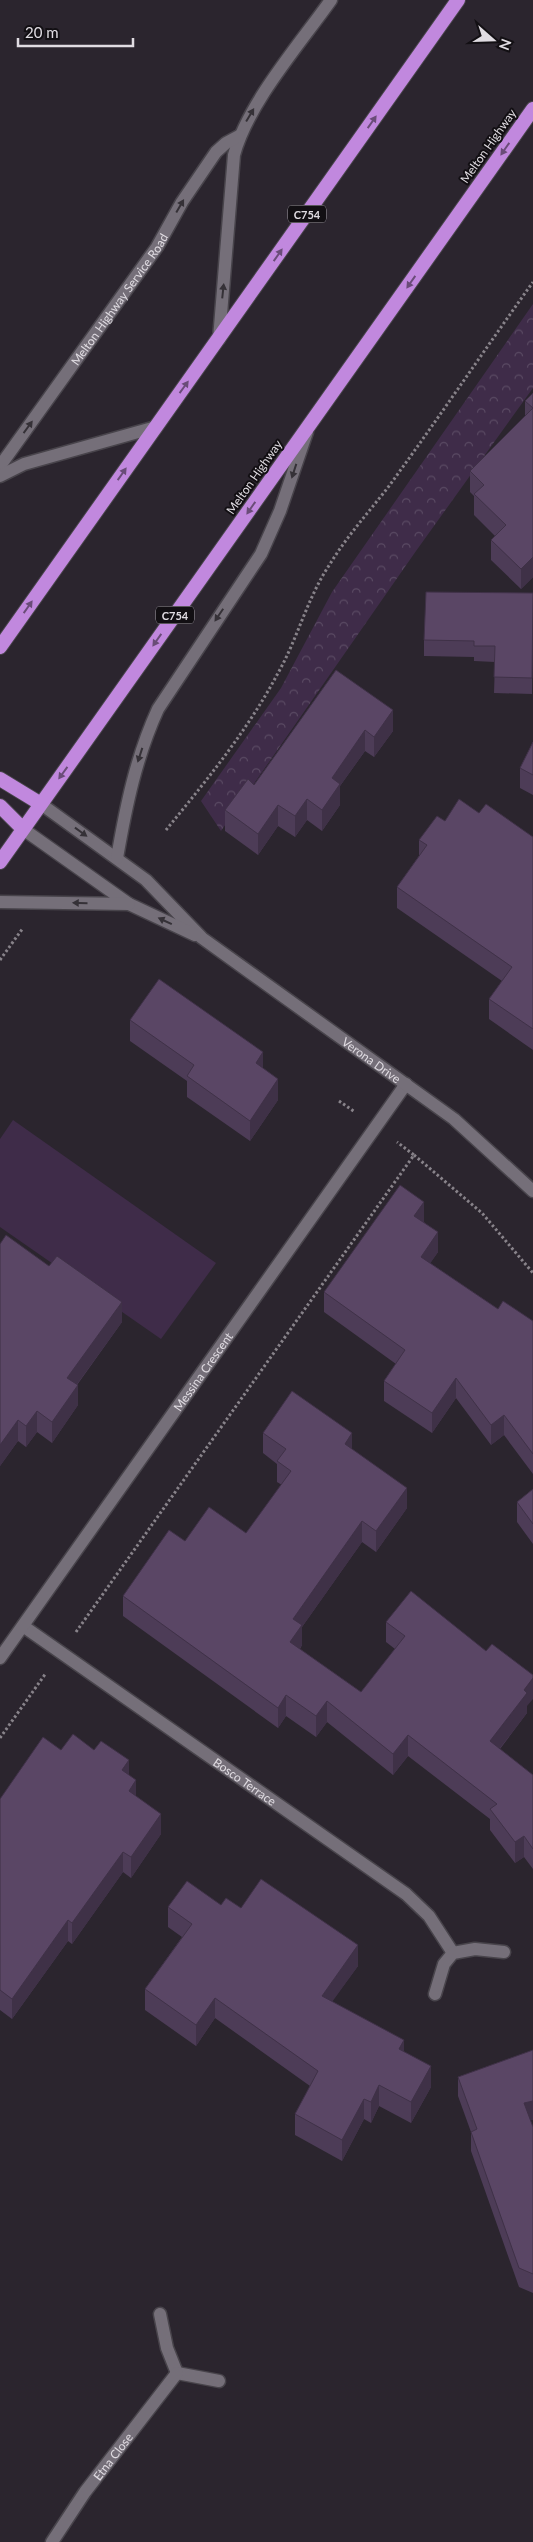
<svg xmlns="http://www.w3.org/2000/svg" width="533" height="2542" font-family="Lato,sans-serif">
  <style>
    .green { fill: #3f2c49 }
    .forest { fill: url(#forest-crowns) }
    .lines { fill: none; stroke-linecap: round; stroke-linejoin: round }
    .minor-casing { stroke: #48444b; stroke-width: 15 }
    .tertiary-casing { stroke: #48444b; stroke-width: 15 }
    .trunk-casing { stroke: #48444b; stroke-width: 16 }
    .path { stroke: #88838a; stroke-width: 3; stroke-dasharray: 2.5 2.5; stroke-linecap: butt }
    .minor { stroke: #756f79; stroke-width: 12 }
    .tertiary { stroke: #756f79; stroke-width: 12 }
    .trunk { stroke: #c188de; stroke-width: 14 }
    .wall { fill: #4d3c57 }
    .shaded-wall { fill: #3f3147 }
    .building { fill: #5a4665; stroke: #3f3147 }
    .oneway { fill: #353137 }
    .oneway2 { fill: #6a4c78 }
    .labels { text-anchor: middle; dominant-baseline: central; stroke-width: 4; stroke-linejoin: round; paint-order: stroke }
    .shield { fill: #120f13; stroke: #a29ea4; stroke-width: 1 }
    .shield-label { font-size: 11px; font-weight: bold; fill: #e0dce2 }
    .street-label { font-size: 12px; fill: #e0dce2; stroke: #120f13 }
  </style>
  <defs>
    <pattern id="forest-crowns" width="20" height="18" patternUnits="userSpaceOnUse" patternTransform="scale(1.25)"><rect width="20" height="18" fill="#3f2c49"/><path d="M2 6a3 3 0 1 1 6 0M12 15a3 3 0 1 1 6 0" fill="none" stroke="#5a4a63"/></pattern>
  </defs>
  <rect width="100%" height="100%" fill="#2b252e"/>
  <path class="green" d="M13 1120 216 1263 161 1339 0 1227V1139Z"/>
  <path class="forest" d="M533 304V388L416 551 221 831 201 801 281 688 332 592Z"/>
  <g class="lines">
    <g class="minor-casing">
      <g id="minor">
        <path d="M219 339 234 155C248 103 299 45 331 0"/>
        <path id="s1" d="M0 466 157 247 182 202 216 152 226 143 239 136"/>
        <path d="M0 476 24 464 156 427"/>
        <path id="s2" d="M23 1626 406 1894 429 1916 453 1953"/>
        <path id="s3" d="M0 1658 406 1084"/>
        <path d="M435 1994 444 1964 453 1953 475 1949 504 1952"/>
        <path d="M160 2314 167 2348 177 2373"/>
        <path d="M177 2373 219 2381"/>
        <path id="s4" d="M52 2542 85 2492 177 2373"/>
      </g>
    </g>
    <g class="tertiary-casing">
      <g id="tertiary">
        <path id="s5" d="M41 804 146 880 202 938 454 1119 533 1191"/>
        <path d="M23 829 129 904 195 935"/>
        <path d="M117 858C126 806 136 757 158 709L261 554 280 511 307 432"/>
        <path d="M0 902 129 904"/>
      </g>
    </g>
    <g class="trunk-casing">
      <path id="trunk" d="M0 647 458 0
        M0 779 41 804
        M0 806 23 829
        M0 862 533 109"/>
    </g>
    <path class="path" d="M166 830C206 781 248 730 278 673 298 638 307 598 330 564 347 536 369 512 389 486 438 419 485 349 533 282
      M0 960 23 928
      M339 1101 355 1112
      M414 1155 482 1213 533 1273
      M76 1632 414 1155 397 1142
      M0 1738 46 1673"/>
    <use href="#minor" class="minor"/>
    <use href="#tertiary" class="tertiary"/>
    <use href="#trunk" class="trunk"/>
  </g>
  <path class="wall" d="M533 393V577L521 589 491 560V540L495 536 474 515V496L470 492V471L525 416V401Z
    M533 593 532 694 494 693 495 662 474 661V657L424 656V640Z
    M336 670 393 731 374 757 365 751 340 786V805L322 831 307 820 295 837 278 826 258 855 225 831V810L254 785Z
    M533 742V795L520 788V768Z
    M479 813 533 837V1050L489 1019V999L502 981 397 908V887L419 856V840L445 821Z
    M130 1020 263 1069 278 1100 250 1141 187 1097V1081L130 1041Z
    M424 1222 438 1252 430 1263 498 1309 533 1321V1474L504 1435 491 1445 456 1398 432 1433 384 1401V1381L396 1364 324 1312V1292Z
    M0 1244 122 1322 77 1385 78 1405 52 1443 37 1432 26 1447 18 1441 0 1466Z
    M263 1433 352 1449 407 1508 376 1552 362 1542 302 1627V1645L300 1649 361 1692 395 1649 386 1642V1622L527 1706V1713L500 1749 533 1775V1869L524 1857 515 1863 490 1830V1819L408 1756 393 1775 327 1722 316 1737 286 1716 278 1728 123 1616V1596L185 1541 246 1533 282 1485 277 1482V1464L263 1453Z
    M533 1489V1544L517 1522V1502Z
    M61 1750 129 1774 136 1796 161 1834 131 1878 123 1872 72 1944 68 1941 12 2019 0 2010V1799Z
    M221 1905 241 1908 358 1966 332 2001 404 2052 431 2087 411 2123 379 2106 371 2123 364 2119 342 2161 295 2135V2114L310 2086 215 2018 196 2046 145 2010V1989L182 1937 168 1927V1907Z
    M533 2050V2120H530L533 2127V2293L519 2287 471 2151V2132L458 2096V2077Z"/>
  <path class="shaded-wall" d="M533 557V577L521 589V569Z
    M393 710V731L374 757V737Z
    M365 730V751L340 786V805L322 831V810L332 778Z
    M307 799V820L295 837V816Z
    M278 805V826L258 855V834Z
    M263 1052V1073L256 1063Z
    M278 1079V1100L250 1141V1121Z
    M424 1202V1222L414 1236V1216Z
    M438 1232V1252L421 1277V1257Z
    M122 1302V1322L67 1398V1378Z
    M456 1378V1398L432 1433V1413Z
    M78 1385V1405L52 1443V1422Z
    M37 1411V1432L26 1447V1426Z
    M504 1415V1435L491 1445V1425Z
    M18 1420V1441L0 1466V1445Z
    M352 1433V1454L345 1444Z
    M407 1488V1508L376 1552V1531Z
    M362 1521V1542L302 1627V1645L290 1663V1642L293 1619Z
    M533 1678V1699L527 1706V1713L490 1761V1741L524 1690Z
    M286 1695V1716L278 1728V1708Z
    M327 1701V1722L316 1737V1716Z
    M408 1735V1756L393 1775V1754Z
    M129 1760V1781L122 1770Z
    M136 1780V1800L129 1791Z
    M161 1814V1834L131 1878V1857Z
    M524 1836V1857L515 1863V1842Z
    M123 1852V1872L72 1944V1923Z
    M68 1920V1941L12 2019V1999Z
    M358 1945V1966L322 2016V1996Z
    M215 1998V2018L196 2046V2025Z
    M404 2040V2060L399 2049Z
    M431 2066V2087L411 2123V2102Z
    M379 2085V2106L371 2123V2102Z
    M364 2099V2119L342 2161V2140Z
    M533 2101V2120L524 2122V2103Z"/>
  <path class="building" d="M533 393V557L521 569 491 540 506 525 474 494 484 485 470 471 533 408 525 401Z
    M426 592 533 593 532 678 494 677 495 646H474V641L424 640Z
    M336 670 393 710 374 737 365 730 332 778 340 784 322 810 307 799 295 816 278 805 258 834 225 810 248 779 254 785Z
    M533 742V775L520 768Z
    M459 799 479 813 486 804 533 837V1029L489 999 512 967 397 887 427 845 419 840 437 816 445 821Z
    M159 979 263 1052 256 1063 278 1079 250 1121 187 1076 194 1065 130 1020Z
    M400 1185 424 1202 414 1216 438 1232 421 1257 498 1309 503 1301 533 1321V1454L504 1415 491 1425 456 1378 432 1413 384 1381 405 1350 324 1292Z
    M6 1235 49 1266 57 1256 122 1302 67 1378 78 1385 52 1422 37 1411 26 1426 18 1420 0 1445V1244Z
    M292 1391 352 1433 345 1444 407 1488 376 1531 362 1521 293 1619 302 1625 290 1642 361 1692 405 1636 386 1622 411 1591 486 1651 492 1644 533 1675V1678L524 1690 527 1693 490 1741 533 1775V1849L524 1836 515 1842 490 1809 497 1804 408 1735 393 1754 327 1701 316 1716 286 1695 278 1708 123 1596 169 1530 185 1541 209 1507 246 1533 291 1471 277 1461 286 1449 263 1433Z
    M533 1489V1524L517 1502Z
    M73 1734 94 1750 101 1741 129 1760 122 1770 136 1780 129 1791 161 1814 131 1857 123 1852 72 1923 68 1920 12 1999 0 1990V1799L43 1737 61 1750Z
    M261 1879 358 1945 322 1996 404 2040 399 2049 431 2066 411 2102 379 2085 371 2102 364 2099 342 2140 295 2114 318 2071 215 1998 196 2025 145 1989 192 1924 168 1907 187 1881 221 1905 226 1898 241 1908Z
    M533 2050V2101L524 2103 533 2127V2274L519 2268 471 2132 477 2129 458 2077Z"/>
  <defs><path id="oneway-solid" d="M-6-.8H1V-3.2L6.5 0L1 3.2V.8H-6Z" transform="scale(1.25)"/></defs>
  <g class="oneway">
    <use href="#oneway-solid" transform="translate(250 115) rotate(-59)"/>
    <use href="#oneway-solid" transform="translate(180 206) rotate(-60)"/>
    <use href="#oneway-solid" transform="translate(223 291) rotate(-84)"/>
    <use href="#oneway-solid" transform="translate(28 427) rotate(-54)"/>
    <use href="#oneway-solid" transform="translate(294 471) rotate(108)"/>
    <use href="#oneway-solid" transform="translate(219 615) rotate(124)"/>
    <use href="#oneway-solid" transform="translate(140 755) rotate(108)"/>
    <use href="#oneway-solid" transform="translate(81 832) rotate(36)"/>
    <use href="#oneway-solid" transform="translate(80 903) rotate(-179)"/>
    <use href="#oneway-solid" transform="translate(165 921) rotate(-155)"/>
  </g>
  <g class="oneway2">
    <use href="#oneway-solid" transform="translate(372 122) rotate(-55)"/>
    <use href="#oneway-solid" transform="translate(505 149) rotate(125)"/>
    <use href="#oneway-solid" transform="translate(278 255) rotate(-55)"/>
    <use href="#oneway-solid" transform="translate(411 282) rotate(125)"/>
    <use href="#oneway-solid" transform="translate(184 387) rotate(-54)"/>
    <use href="#oneway-solid" transform="translate(122 474) rotate(-55)"/>
    <use href="#oneway-solid" transform="translate(251 508) rotate(125)"/>
    <use href="#oneway-solid" transform="translate(28 607) rotate(-55)"/>
    <use href="#oneway-solid" transform="translate(157 640) rotate(125)"/>
    <use href="#oneway-solid" transform="translate(63 773) rotate(126)"/>
  </g>
  <g class="labels">
    <g class="shield">
      <rect x="288" y="205.5" width="38" height="17" rx="4"/>
      <rect x="156" y="606.5" width="38" height="17" rx="4"/>
    </g>
    <g class="shield-label">
      <text x="307" y="214">C754</text>
      <text x="175" y="615">C754</text>
    </g>
    <g class="street-label">
      <text transform="translate(488 146) rotate(-55)">Melton Highway</text>
      <text stroke="none"><textPath href="#s1" startOffset="205">Melton Highway Service Road</textPath></text>
      <text transform="translate(254 477) rotate(-55)">Melton Highway</text>
      <text stroke="none"><textPath href="#s5" startOffset="419">Verona Drive</textPath></text>
      <text stroke="none"><textPath href="#s3" startOffset="351">Messina Crescent</textPath></text>
      <text stroke="none"><textPath href="#s2" startOffset="271">Bosco Terrace</textPath></text>
      <text stroke="none"><textPath href="#s4" startOffset="105">Etna Close</textPath></text>
    </g>
  </g>
  <g transform="translate(493 40) rotate(110)" stroke="#120f13" stroke-width="4" paint-order="stroke">
  <path d="M0-4L9 19L0 12L-9 19Z" fill="#e0dce2"/>
  <text y="-8" font-size="14" font-weight="bold" text-anchor="middle" fill="#e0dce2">N</text>
  </g>
  <path d="M18 38v8h115v-8" fill="none" stroke="#e0dce2" stroke-width="2.5"/>
  <text x="25" y="38" font-size="15" fill="#e0dce2" stroke="#120f13" stroke-width="4" paint-order="stroke">20 m</text>
</svg>
